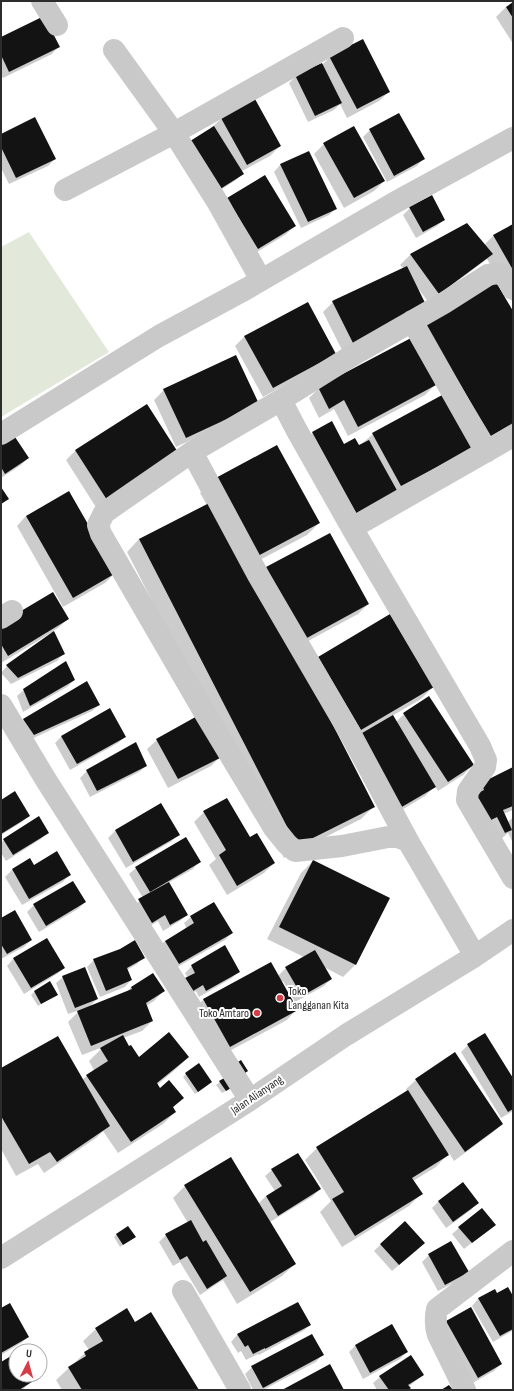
<svg xmlns="http://www.w3.org/2000/svg" width="514" height="1391" font-family="'Sofia Sans Condensed',sans-serif">
  <style>
    .green { fill: #e2e9db }
    .shadow { fill: #0003 }
    .building { fill: #131313 }
    .lines { fill: none; stroke-linecap: round; stroke-linejoin: round }
    .minor { stroke: #c9c9c9; stroke-width: 22 }
    .poi-dot { fill: #d53d47; stroke: #fff; stroke-width: 1.5 }
    .labels { text-anchor: middle; dominant-baseline: central; stroke-width: 4; stroke-linejoin: round; paint-order: stroke }
    .poi-label { font-size: 12px; fill: #2c2c2c; stroke: #fff; text-anchor: start }
    .street-label { font-size: 12px; fill: #2c2c2c; stroke: #fff }
  </style>
  <rect width="100%" height="100%" fill="#fff"/>
  <path class="green" d="M29 232 109 352 1 417V247Z"/>
  <path class="shadow" d="M513 3V41L512 42 496 17 506 7Z
    M1 38 58 47 52 54 3 78 1 75Z
    M330 57 389 92 379 101 347 118 340 104 334 110 308 122 289 83 296 76 322 65Z
    M399 115 423 159 417 166 387 182 363 137 370 130Z
    M221 119 280 146 270 156 242 171 243 173 236 180 210 197 211 128Z
    M1 135 55 159 48 166 9 184 1 168Z
    M324 144 384 181 374 191 344 208 314 154Z
    M309 152 336 208 329 215 301 228 274 172 280 165Z
    M227 199 295 226 285 235 247 258Z
    M410 208 444 220 437 226 416 238 403 215Z
    M466 224 484 245 493 236 513 225V303L487 259 429 303 417 287 344 354 323 312 333 302 403 268 400 265 410 255Z
    M513 313V427L478 447 413 337Z
    M245 336 325 363 263 397 235 346Z
    M435 385 425 395 348 436 334 409 319 418 309 398 319 388Z
    M164 390 248 413 176 447 154 400Z
    M313 433 344 446H359L373 434 472 448 348 525 303 443Z
    M1 443 28 458 21 465 1 478Z
    M75 451 180 457 99 512 66 460Z
    M212 481 319 523 307 535 250 565 368 604 358 614 295 648 285 630 373 807 361 819 284 858 127 552 139 539 207 505 200 493Z
    M26 516 115 573 105 583 63 607 17 526Z
    M68 619 58 628 53 631 63 654 57 661 11 684 1 673 7 666 52 634 51 633 1 663V624Z
    M306 670 433 687 421 699 392 716 396 722 404 714 473 765 463 775 438 791 435 786 425 796 390 817Z
    M74 680 67 687 23 712 17 696 24 690Z
    M99 705 92 711 27 741 17 726 24 720Z
    M62 736 125 737 118 743 70 770 55 743Z
    M157 740 220 757 211 766 168 788 147 749Z
    M146 766 139 772 90 797 80 778 87 771Z
    M513 769V810L503 814 507 823 513 817V843L508 833 501 839 472 794Z
    M1 801 29 815 22 822 1 835Z
    M161 804 178 834 172 841 126 868 108 838 115 831Z
    M204 812 250 838 274 863 264 873 227 895 209 865 216 859 194 822Z
    M47 832 41 839 6 861 1 853V843L4 840Z
    M30 859 33 866 69 875 63 882 22 905 5 877 12 870Z
    M313 861 389 899 355 965 343 977 324 967 331 979 324 986 295 1002 283 981 281 982 296 1010 287 1020 220 1056 194 1009 204 999 278 976 286 968 304 957 267 939 301 873Z
    M199 862 193 869 168 883 187 915 180 921 163 931 158 921 145 929 132 907 143 898 129 874 136 868Z
    M85 902 78 909 39 932 27 912 34 905Z
    M191 917 232 933 225 940 172 970 158 948 165 941 187 929 184 923Z
    M1 919 31 940 24 947 1 959Z
    M47 939 64 968 57 974 24 994 7 966 13 959Z
    M143 957 137 964 127 970 131 980 125 987 100 997 87 967 94 960Z
    M192 966 239 971 232 978 199 997 196 991 186 997 188 978 185 973Z
    M63 977 97 999 88 1008 127 992 131 987 163 991 154 1001 146 1006 152 1021 142 1031 123 1038 129 1048 139 1058 188 1057 176 1069 157 1085 160 1089 183 1098 172 1108 175 1112 163 1124 118 1153 103 1131 96 1138 44 1173 38 1164 16 1176 1 1149V1069L82 1080 94 1070 89 1061 103 1047 82 1055 68 1022 80 1010 68 1014 56 983Z
    M34 992 57 994 38 1006 31 995Z
    M468 1045 513 1080V1111L501 1118 461 1052Z
    M186 1074 208 1085 195 1094 183 1077Z
    M416 1080 502 1124 492 1133 454 1161 449 1153 436 1167 413 1181 421 1194 409 1206 342 1247 320 1212 331 1201 305 1160 317 1148 407 1091 406 1089Z
    M220 1082 233 1087 222 1093 216 1085Z
    M272 1170 320 1189 313 1196 270 1222 295 1264 282 1276 237 1304 223 1280 200 1295 180 1262 173 1266 159 1242 166 1235 188 1223 173 1198 185 1186 258 1204 266 1196 275 1191 265 1176Z
    M463 1184 477 1203 471 1210 446 1228 432 1208 438 1202Z
    M494 1225 464 1249 452 1234 459 1228Z
    M117 1234 134 1237 120 1247 114 1237Z
    M381 1244 417 1250 392 1271 374 1251Z
    M429 1255 468 1272 461 1279 438 1291 422 1262Z
    M494 1290 496 1294 513 1298V1334L512 1331 493 1342 472 1306 478 1299Z
    M298 1303 310 1325 303 1331 259 1355 258 1354 246 1360 241 1351 238 1353 231 1342 237 1335Z
    M1 1309 28 1337 21 1343 1 1355Z
    M447 1322 501 1364 494 1371 471 1384 440 1328Z
    M135 1323 198 1390H62L56 1380 85 1353 89 1350 83 1341 96 1329Z
    M392 1326 406 1352 400 1359 363 1379 349 1352 355 1346Z
    M312 1335 322 1355 316 1362 263 1390H253L245 1374 252 1367Z
    M16 1354V1375H30L33 1380 22 1390H1V1363Z
    M423 1375 408 1387V1390H377L373 1383 380 1377Z"/>
  <path class="building" d="M513 2V18L506 7Z
    M44 16 60 47 9 72 1 55V37Z
    M363 39 390 92 357 109 329 56Z
    M322 63 342 103 315 116 295 75Z
    M255 99 281 146 247 165 221 118Z
    M399 113 425 159 394 176 369 129Z
    M35 117 56 159 16 178 1 147V134Z
    M214 126 244 174 217 191 187 143Z
    M354 126 385 181 354 198 323 143Z
    M309 151 337 209 308 222 280 164Z
    M265 175 296 226 258 249 227 198Z
    M432 195 445 220 423 232 409 207Z
    M467 223 493 254 439 294 410 254Z
    M513 224V270L493 235Z
    M407 266 428 309 354 345 332 301Z
    M496 282 513 311V423L491 436 424 324Z
    M308 302 336 354 273 388 244 336Z
    M411 338 436 385 358 427 344 400 329 409 318 387Z
    M236 355 259 404 186 438 163 389Z
    M444 394 473 448 401 486 372 433Z
    M147 404 181 457 109 503 75 450Z
    M332 421 344 444 355 438 359 445 369 440 399 494 358 516 312 432Z
    M13 434 29 458 5 474 1 467V442Z
    M277 445 320 523 254 558 212 480Z
    M1 487 9 499 1 504Z
    M69 491 116 573 73 598 26 516Z
    M217 499 375 807 297 846 139 539Z
    M330 533 369 604 305 639 266 567Z
    M53 592 69 619 8 656 1 644V623Z
    M390 614 434 687 361 730 318 657Z
    M54 631 65 654 18 678 6 665Z
    M66 661 75 680 30 706 23 689Z
    M87 681 100 705 34 735 23 719Z
    M429 696 474 765 448 782 403 713Z
    M110 708 126 737 77 764 61 736Z
    M199 715 222 757 178 779 156 739Z
    M393 715 436 787 400 808 357 736Z
    M136 742 147 766 97 791 86 770Z
    M513 767V806L503 810 512 830 505 833 497 817 489 821 476 794 484 790 481 783Z
    M15 791 30 816 1 834V800Z
    M227 798 250 837 257 833 275 863 237 886 219 855 226 850 203 811Z
    M161 803 180 835 133 862 115 830Z
    M39 816 49 833 13 855 3 839Z
    M186 837 201 862 150 892 135 867Z
    M57 851 71 875 29 899 12 869 30 858 34 865Z
    M313 860 390 898 356 965 279 927Z
    M73 881 86 902 46 926 33 904Z
    M169 882 188 915 170 925 165 915 152 923 138 899Z
    M214 902 233 933 179 964 165 941 194 923 190 916Z
    M15 910 32 940 7 954 1 944V918Z
    M47 938 65 968 31 988 13 958Z
    M135 940 145 958 127 968 132 980 106 991 93 959 120 949Z
    M225 945 240 972 206 991 203 985 193 991 185 978 195 973 191 965Z
    M315 950 332 979 302 996 285 967Z
    M271 962 298 1010 230 1047 203 999Z
    M85 967 98 999 75 1008 62 976Z
    M153 973 165 991 146 1003 153 1021 91 1046 77 1011 132 989 131 987Z
    M50 981 58 995 41 1004 34 991Z
    M169 1032 189 1057 157 1083 160 1088 169 1080 184 1098 173 1107 176 1112 131 1142 86 1075 108 1061 100 1048 123 1035 129 1046 131 1045 139 1057Z
    M485 1033 513 1078V1109L508 1112 467 1044Z
    M58 1036 110 1126 57 1162 50 1152 29 1164 1 1116V1068Z
    M455 1052 503 1124 465 1152 415 1079Z
    M241 1060 248 1071 239 1077 232 1066Z
    M199 1063 212 1082 198 1092 185 1073Z
    M231 1074 238 1084 226 1091 219 1081Z
    M408 1090 449 1155 412 1178 423 1194 355 1236 332 1199 344 1192 316 1147Z
    M298 1153 321 1189 278 1216 266 1196 282 1186 271 1169Z
    M231 1157 296 1264 250 1292 184 1185Z
    M463 1182 479 1203 453 1222 438 1201Z
    M482 1208 496 1225 472 1243 458 1227Z
    M191 1220 203 1242 206 1240 227 1276 207 1289 187 1256 180 1260 165 1234Z
    M405 1221 425 1243 399 1265 380 1244Z
    M128 1226 136 1237 123 1245 116 1234Z
    M451 1241 469 1272 445 1285 428 1254Z
    M508 1287 513 1296V1329L500 1336 478 1298 495 1289 497 1293Z
    M298 1302 311 1325 265 1349V1348L253 1354 248 1345 245 1347 237 1334Z
    M10 1303 29 1337 1 1353V1308Z
    M471 1307 502 1364 478 1378 446 1321Z
    M127 1308 135 1322 151 1312 199 1390H82L68 1367 86 1356 84 1352 103 1341 95 1328Z
    M392 1324 408 1352 370 1373 355 1345Z
    M312 1334 324 1355 263 1388 251 1366Z
    M16 1353V1375H31L35 1380 19 1390H1V1362Z
    M411 1355 424 1375 408 1385 411 1388 408 1390H389L379 1376Z
    M330 1364 344 1390H282Z
    M449 1385 453 1390H441Z"/>
  <g class="lines">
    <path class="minor" d="M42 1 57 25
      M114 50 174 133 343 38
      M65 190 174 133 218 203 261 280
      M412 321 486 452
      M281 400 348 358 444 303 488 275C503 271 506 276 513 289
      M1 434 159 336 246 289 394 203 513 138
      M192 452 258 575 350 733 408 841
      M352 528 513 436
      M1 618 12 611
      M1 705 46 780 250 1100
      M475 956 408 841 398 837H388L342 846 295 851 287 844 274 828 203 710 101 534 98 525 104 513 121 501 192 452 281 400 296 429 352 528 480 746 486 760 485 767 468 791 467 800 513 878
      M1 1258 250 1100 346 1035 475 956 513 930
      M183 1291 240 1390
      M465 1390 438 1335C435 1326 435 1319 437 1309L513 1251"/>
  </g>
  <g class="poi-dot">
    <circle cx="280" cy="998" r="4"/>
    <circle cx="257" cy="1013" r="4"/>
  </g>
  <g class="labels">
    <g class="poi-label">
      <text x="288" y="991">Toko<tspan x="288" dy="14">Langganan Kita</tspan></text>
      <text x="249" y="1013" text-anchor="end">Toko Amtaro</text>
    </g>
    <g class="street-label">
      <text transform="translate(257 1095) rotate(-34)">Jalan Alianyang</text>
    </g>
  </g>
  <rect width="514" height="1391" fill="none" stroke="#2c2c2c" stroke-width="4"/>
  <g transform="translate(28 1363) rotate(6)"><circle r="19" fill="#ffffff" stroke="#ababab"/>
  <path d="M0-3L7 15L0 10L-7 15Z" fill="#d53d47"/>
  <text y="-6" font-size="11" font-weight="bold" text-anchor="middle" fill="#2c2c2c">U</text>
  </g>
</svg>
